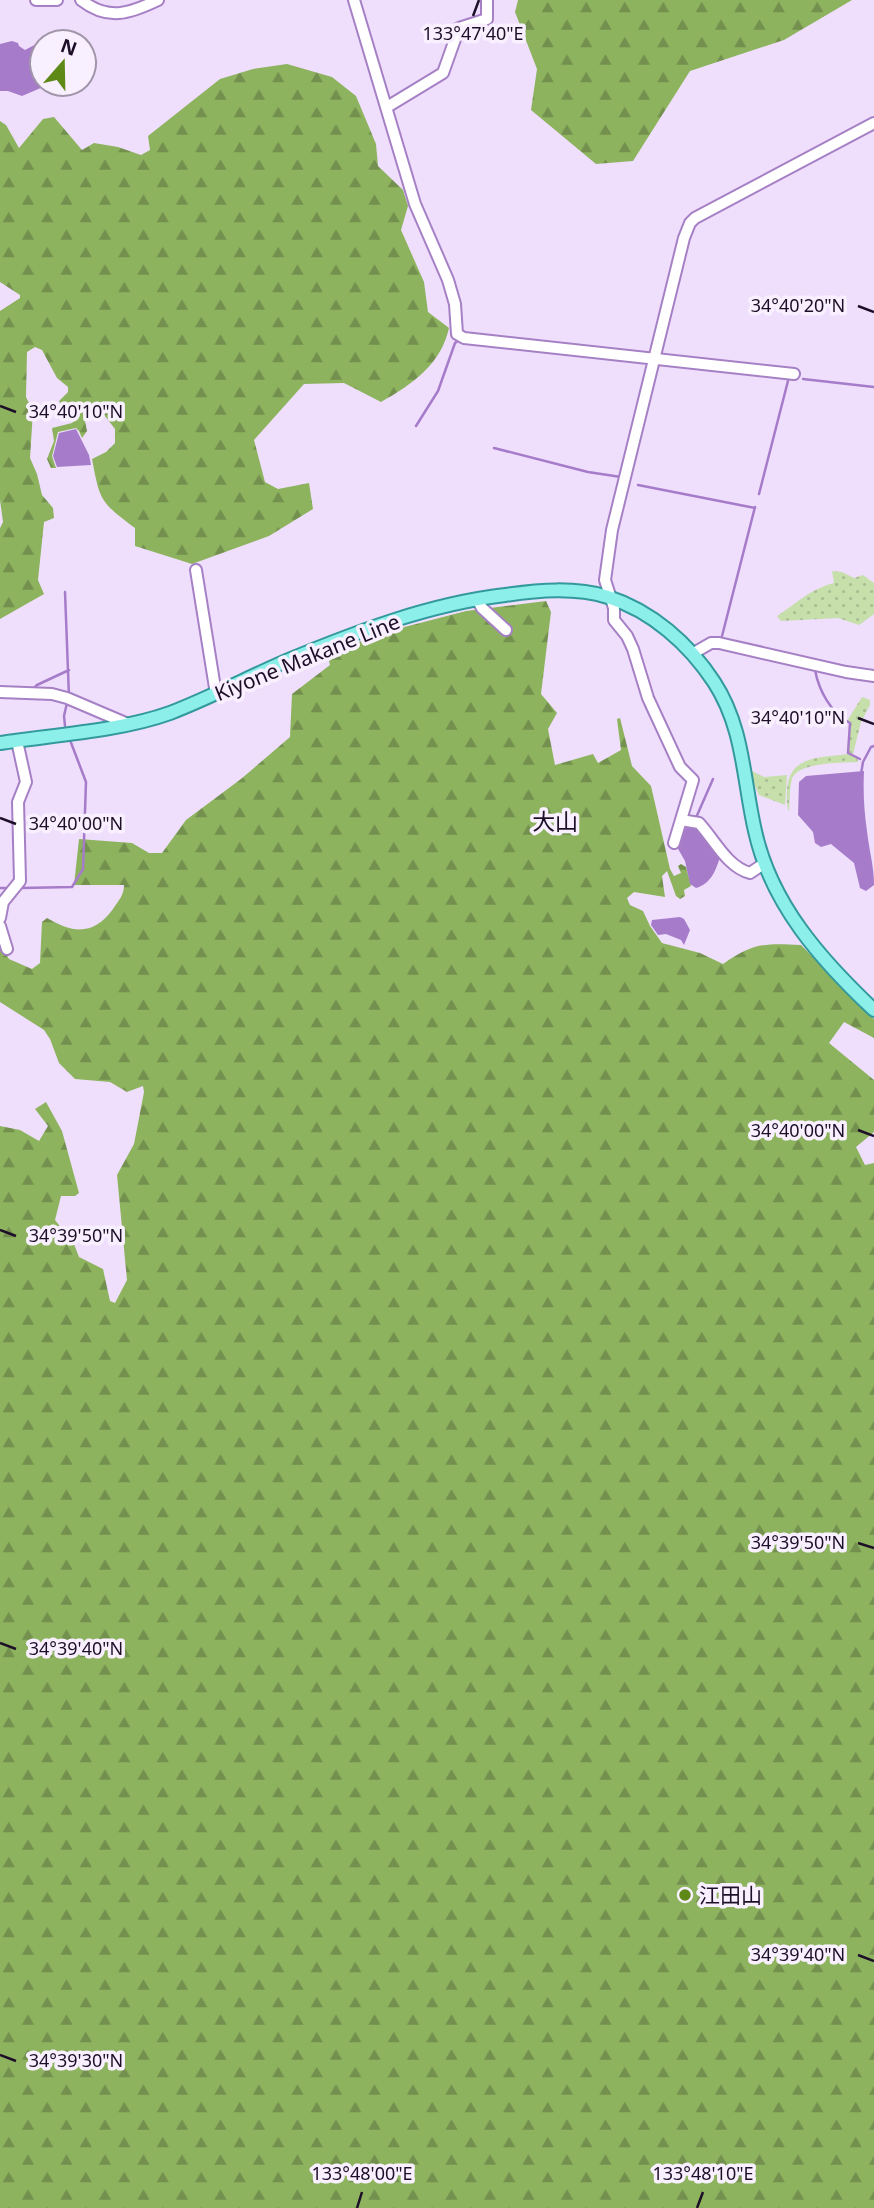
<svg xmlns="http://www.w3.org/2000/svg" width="874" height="2208" font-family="'Noto Sans','Noto Sans JP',sans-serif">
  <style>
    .grass { fill: url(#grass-dots) }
    .forest { fill: url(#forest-firs) }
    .water { fill: #a67bc9 }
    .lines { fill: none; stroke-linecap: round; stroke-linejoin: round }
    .stream { stroke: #a67bc9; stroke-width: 2.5 }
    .minor-casing { stroke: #a680c5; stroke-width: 14 }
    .major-casing { stroke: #33999c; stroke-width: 16 }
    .minor { stroke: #fff; stroke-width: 10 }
    .major { stroke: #8cefe9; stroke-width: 12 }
    .ticks { fill: none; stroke: #1e0f29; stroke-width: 2.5 }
    .poi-dot { fill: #5f8917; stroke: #f8f0ff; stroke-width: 2.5 }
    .labels { text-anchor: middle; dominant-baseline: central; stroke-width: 7; stroke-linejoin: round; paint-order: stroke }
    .street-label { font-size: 21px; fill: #1e0f29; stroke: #f8f0ff }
    .poi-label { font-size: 21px; fill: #1e0f29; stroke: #f8f0ff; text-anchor: start }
    .neighbourhood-label { font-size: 23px; fill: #1e0f29; stroke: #f8f0ff }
    .ticks-label { font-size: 18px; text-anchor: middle; fill: #1e0f29; stroke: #f8f0ff; stroke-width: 7; stroke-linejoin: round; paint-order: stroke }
  </style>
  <defs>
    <pattern id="grass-dots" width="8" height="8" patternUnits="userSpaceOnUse" patternTransform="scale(1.75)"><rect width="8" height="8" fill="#c6dfab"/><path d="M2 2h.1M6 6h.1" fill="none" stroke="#aabe93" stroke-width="1.8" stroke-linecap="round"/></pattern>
    <pattern id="forest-firs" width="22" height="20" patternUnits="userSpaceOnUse" patternTransform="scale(1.75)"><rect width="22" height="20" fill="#8db35e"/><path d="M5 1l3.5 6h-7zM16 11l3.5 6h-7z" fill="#73904e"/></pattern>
  </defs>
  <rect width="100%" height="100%" fill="#efdffd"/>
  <path class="grass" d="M832 571 842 572 854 578 863 575 874 583V614L859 625 838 618 781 621 777 616C799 602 808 590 834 583Z
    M862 697 870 700V705L861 722 853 754 848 752 851 723 847 721Z
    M848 754 857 758 858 762C842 763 797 762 792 779 789 789 790 802 789 812 786 804 787 798 787 790 789 755 820 758 848 754Z
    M752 771 764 777 787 775 785 805 759 795 752 779Z"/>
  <path class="forest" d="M518 0H852L784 40 690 71 633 161 596 164 531 110 537 69 515 12Z
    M287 64 332 77 356 96 376 144 378 166 403 190 408 206 401 230 424 282 428 312 449 328C441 364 413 384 381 402L344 383 304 384 254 440 265 482 278 489 309 483 313 509 269 536 192 564 135 546V528C100 502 100 501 92 459L106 452 115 443V429L98 407 84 416 87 431 82 438 79 431 76 428 58 432 52 456 56 468H51L47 459 54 441 52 428 72 423 74 421 59 401 68 392V387L57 378 42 350 35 347 27 352 26 397 33 411 30 458 37 474 42 495 53 508 54 518 44 522 38 580 44 594 0 619V528L3 522 0 500V311L20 298V295L0 282V121L6 125 19 148 43 119 54 117 82 150 94 143 118 147 141 155 150 150 148 136 220 79 253 69Z
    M546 601 551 612 541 694 557 713 548 729 555 765 593 754 598 763 621 750 617 719 620 718 632 766 651 786 670 869 674 876 681 873 678 866 681 864 686 867 691 886 684 890 685 896 680 899 676 896 667 871 662 876 665 897 634 892 627 898 630 905 643 911 650 926 662 943 700 953 723 964C753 943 765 943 801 945L874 1019V1038L844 1022 829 1043 874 1080V1132L856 1147 865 1165 874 1163V2208H0V1126L20 1130 39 1141 48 1126 35 1109 46 1102 62 1131 79 1193 75 1196H61L55 1220 74 1244 79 1257 103 1269 110 1301 115 1303 127 1280 117 1175 134 1144 144 1092 143 1086 127 1092 110 1082 75 1079 59 1063 50 1039 44 1030 0 1002V945L9 959 32 969 40 963 42 922 47 918C74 934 94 935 113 909 119 900 124 895 124 885H74L79 839 132 843 149 853H162L186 820 241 779 290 737 292 694 330 665 327 653 393 630 466 611Z"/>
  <path class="water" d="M55 34 56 42H42V84H50L22 96 8 91H0V44L12 41 18 43 19 46 25 50Z
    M76 429 89 455 91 465 57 467 53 456 59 433Z
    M864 771C863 791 864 811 867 831 869 850 874 866 874 885L866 891 860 888 854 863 831 844 821 847 815 843 813 832 798 815 799 782 806 776Z
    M693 826 697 827 720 857C716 870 711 884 696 888L690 884 685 861 677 847 684 829Z
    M680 917 684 919 690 930 684 945 681 940 666 934 658 935 651 925 652 920Z"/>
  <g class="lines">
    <path class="stream" d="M803 379 874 387
      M416 426 438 391 455 343 459 340
      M494 448 588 472 621 477
      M638 485 755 508
      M759 494 789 377
      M65 592 69 697
      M721 640 755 507
      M815 670C819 691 831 713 850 723L848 753 860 759
      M33 689 37 685 69 670
      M65 726 64 716 67 703
      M861 774 863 762 871 747 874 746
      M695 820 713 779
      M0 888H11
      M21 888 72 887 83 869 86 782 70 740"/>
    <g class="minor-casing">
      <path id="minor" d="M36 0H57
        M81 0C108 21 129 14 158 0
        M354 0 415 204 448 280 455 304 457 334 464 338 794 374
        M387 107 443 73 459 28 487 19V0
        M196 570 216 694
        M477 599 482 608 506 630
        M692 654 711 643H719L846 672 874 676
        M0 692 52 694 67 698 128 724
        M681 820 699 823C714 839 727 867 750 873L765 863
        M674 843 693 780 680 767 648 698 633 649 627 636 614 620V608L605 580 612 530 684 238 690 223 695 218 874 123
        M0 918 3 902 20 881 18 802 26 782 17 741
        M0 926 7 949"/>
    </g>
    <g class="major-casing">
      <path id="major" d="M0 743C53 735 120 731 170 713 209 698 247 678 286 661 356 632 429 604 505 595 539 590 575 587 608 597 652 611 689 644 714 682 744 728 743 779 755 831 771 904 821 960 874 1010"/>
    </g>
    <use href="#minor" class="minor"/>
    <use href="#major" class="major"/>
  </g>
  <path class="ticks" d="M473 16 479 0M858 306 874 312M0 406 16 412M858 718 874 724M0 818 16 824M858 1130 874 1136M0 1230 16 1236M858 1543 874 1548M0 1643 16 1649M858 1955 874 1961M0 2055 16 2061M357 2208 362 2192M697 2208 703 2192"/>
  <circle class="poi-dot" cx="685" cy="1895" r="7"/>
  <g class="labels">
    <g class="street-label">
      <text transform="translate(307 657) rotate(-22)">Kiyone Makane Line</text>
    </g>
    <g class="poi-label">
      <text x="699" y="1895">江田山</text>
    </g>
    <g class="neighbourhood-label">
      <text x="555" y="821">大山</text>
    </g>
  </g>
  <g class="ticks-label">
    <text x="473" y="40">133°47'40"E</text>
    <text x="798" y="312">34°40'20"N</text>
    <text x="76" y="418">34°40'10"N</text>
    <text x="798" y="724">34°40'10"N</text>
    <text x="76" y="830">34°40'00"N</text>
    <text x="798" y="1137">34°40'00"N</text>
    <text x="76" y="1242">34°39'50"N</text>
    <text x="798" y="1549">34°39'50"N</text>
    <text x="76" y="1655">34°39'40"N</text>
    <text x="798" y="1961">34°39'40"N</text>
    <text x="76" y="2067">34°39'30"N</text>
    <text x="362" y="2180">133°48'00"E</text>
    <text x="703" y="2180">133°48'10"E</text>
  </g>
  <g transform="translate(63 63) rotate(20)"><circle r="33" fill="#f8f0ff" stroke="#a196a9" stroke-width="2"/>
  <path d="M0-5L12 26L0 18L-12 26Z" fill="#5f8917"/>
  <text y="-10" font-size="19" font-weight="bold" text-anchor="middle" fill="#1e0f29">N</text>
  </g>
</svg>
